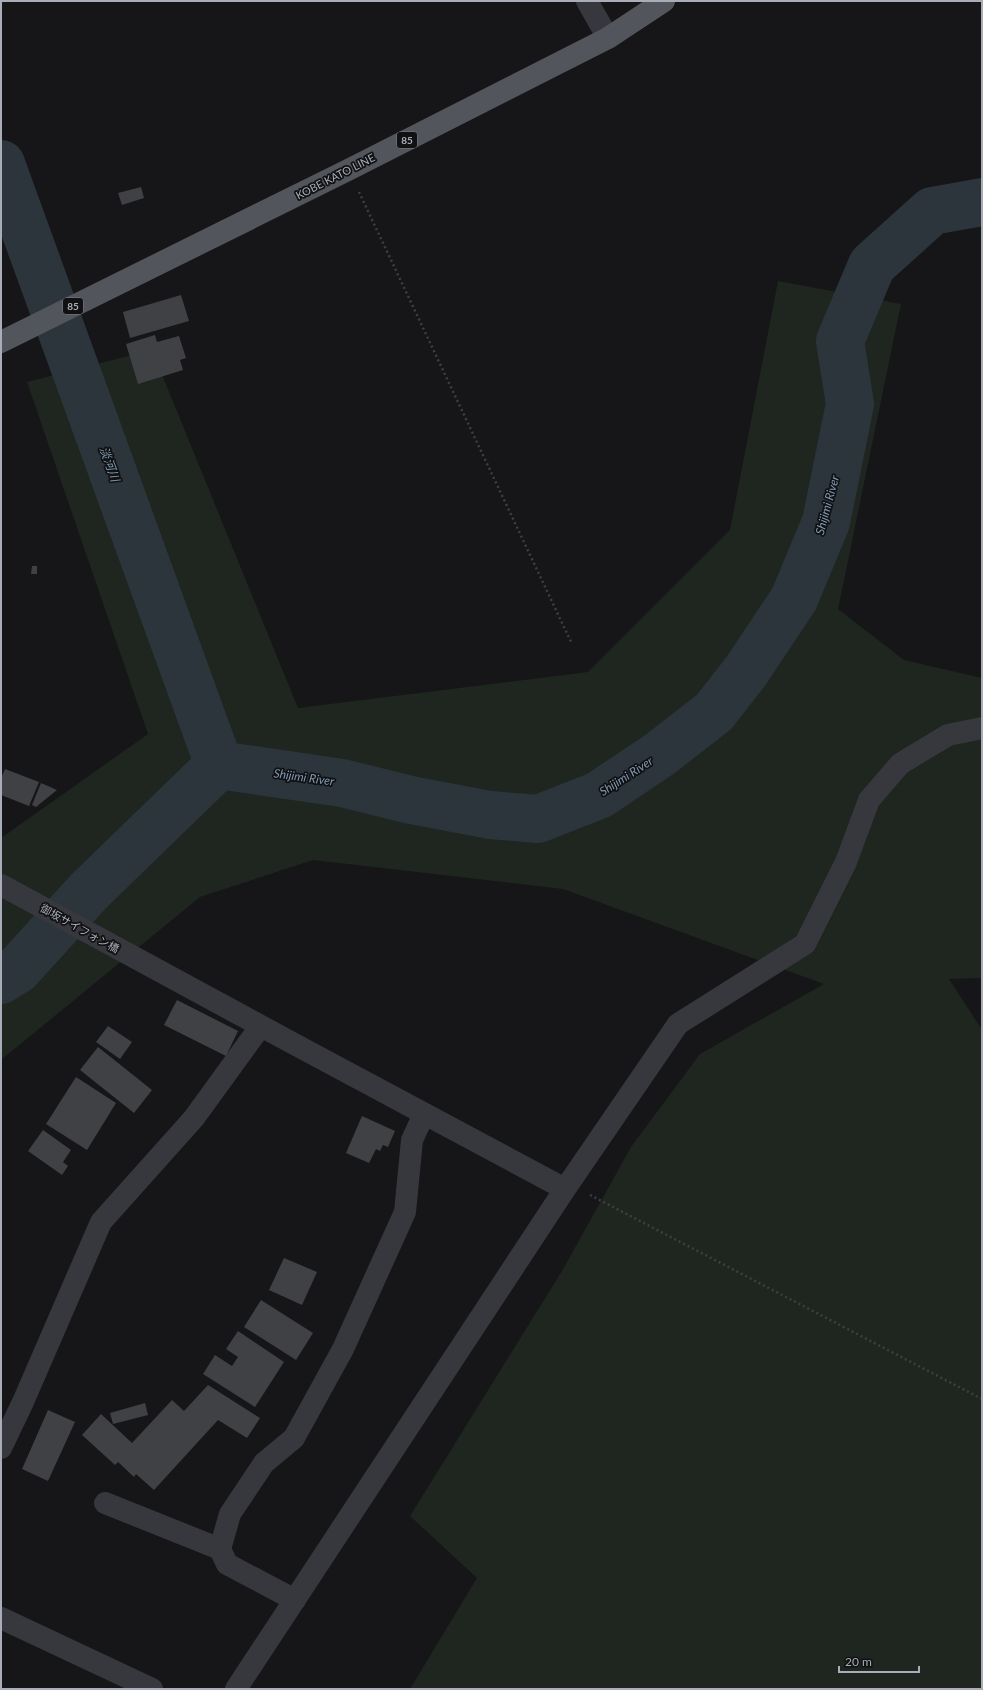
<svg xmlns="http://www.w3.org/2000/svg" width="983" height="1690" font-family="Lato,'Noto Sans JP',sans-serif">
  <style>
    .green { fill: #1e261f }
    .lines { fill: none; stroke-linecap: round; stroke-linejoin: round }
    .river { stroke: #2c353c; stroke-width: 48 }
    .building { fill: #404145 }
    .path { stroke: #3d3f44; stroke-width: 2.5; stroke-dasharray: 2 3; stroke-linecap: butt }
    .street { stroke: #37383d; stroke-width: 22 }
    .primary { stroke: #53555c; stroke-width: 22 }
    .labels { text-anchor: middle; dominant-baseline: central; stroke-width: 3.5; stroke-linejoin: round; paint-order: stroke }
    .shield { fill: #111113; stroke: #7b7e86; stroke-width: 1 }
    .shield-label { font-size: 10px; font-weight: bold; fill: #a8adb8 }
    .street-label { font-size: 11px; fill: #a8adb8; stroke: #111113 }
    .water-label { font-size: 12px; font-style: italic; fill: #7f9bb3; stroke: #111113 }
  </style>
  <rect width="100%" height="100%" fill="#161618"/>
  <path class="green" d="M778 281 901 304 838 609 904 660 982 678V978L949 979 982 1030V1689H410L477 1578 410 1516 562 1271 631 1147 700 1054 824 984 563 889 313 860 200 897 1 1060V838L148 734 27 382 152 350 298 708 588 672 730 530Z"/>
  <g class="lines">
    <path class="river" d="M1 164 219 765
      M219 765 342 783 411 800 490 815 538 819 599 795 660 754 714 712 746 671 794 599 826 522 850 404 840 341 872 265 932 211 982 202
      M1 980 17 970 89 891 219 765"/>
  </g>
  <path class="building" d="M141 187 144 198 122 205 118 193Z
    M181 295 189 321 130 338 123 312Z
    M155 335 157 342 179 336 186 358 180 360 183 370 138 384 126 344Z
    M32 566H37V574H31Z
    M5 769 39 782 29 806 1 795V778Z
    M41 783 57 790 36 807 32 805Z
    M177 1000 238 1031 226 1056 164 1025Z
    M108 1026 132 1042 120 1059 96 1042Z
    M98 1047 152 1090 134 1113 80 1070Z
    M76 1077 116 1103 87 1150 46 1124Z
    M362 1116 395 1131 388 1147 383 1145 380 1151 376 1149 369 1163 346 1153Z
    M43 1130 71 1150 63 1162 68 1166 62 1175 28 1151Z
    M284 1258 317 1272 302 1305 269 1290Z
    M261 1300 313 1333 296 1360 244 1327Z
    M238 1331 284 1362 255 1407 203 1374 215 1355 232 1366 238 1357 226 1349Z
    M208 1385 260 1418 247 1438 218 1420 154 1490 136 1474 134 1477 118 1462 115 1465 82 1435 101 1414 132 1443 172 1400 184 1411Z
    M145 1403 148 1415 113 1424 110 1413Z
    M48 1410 75 1422 48 1481 22 1469Z"/>
  <g class="lines">
    <path class="path" d="M359 192 572 644
      M590 1195 982 1399"/>
    <path class="street" d="M587 1 608 38
      M1 885C189 987 376 1089 565 1189
      M1 1448 23 1402 101 1222 194 1118 260 1027
      M105 1503 220 1549
      M295 1600 227 1564 220 1549 230 1514 264 1463 294 1438 343 1349 405 1212 412 1140 424 1114
      M1 1618 152 1689
      M236 1689 565 1189 678 1024 805 944 846 862 869 800 900 764 948 735 982 728"/>
    <path class="primary" d="M1 342 348 170 608 38 664 1"/>
  </g>
  <g class="labels">
    <g class="shield">
      <rect x="397" y="132" width="20" height="16" rx="3"/>
      <rect x="63" y="298" width="20" height="16" rx="3"/>
    </g>
    <g class="shield-label">
      <text x="407" y="140">85</text>
      <text x="73" y="306">85</text>
    </g>
    <g class="street-label">
      <text transform="translate(335 176) rotate(-27)">KOBE KATO LINE</text>
      <text transform="translate(80 928) rotate(29)">御坂サイフォン橋</text>
    </g>
    <g class="water-label">
      <text transform="translate(110 464) rotate(70)">淡河川</text>
      <text transform="translate(827 505) rotate(-75)">Shijimi River</text>
      <text transform="translate(626 776) rotate(-33)">Shijimi River</text>
      <text transform="translate(304 777) rotate(8)">Shijimi River</text>
    </g>
  </g>
  <rect width="983" height="1690" fill="none" stroke="#a8adb8" stroke-width="4"/>
  <path d="M839 1666v6h80v-6" fill="none" stroke="#a8adb8" stroke-width="2"/>
  <text x="845" y="1666" font-size="12" fill="#a8adb8" stroke="#111113" stroke-width="3" paint-order="stroke">20 m</text>
</svg>
